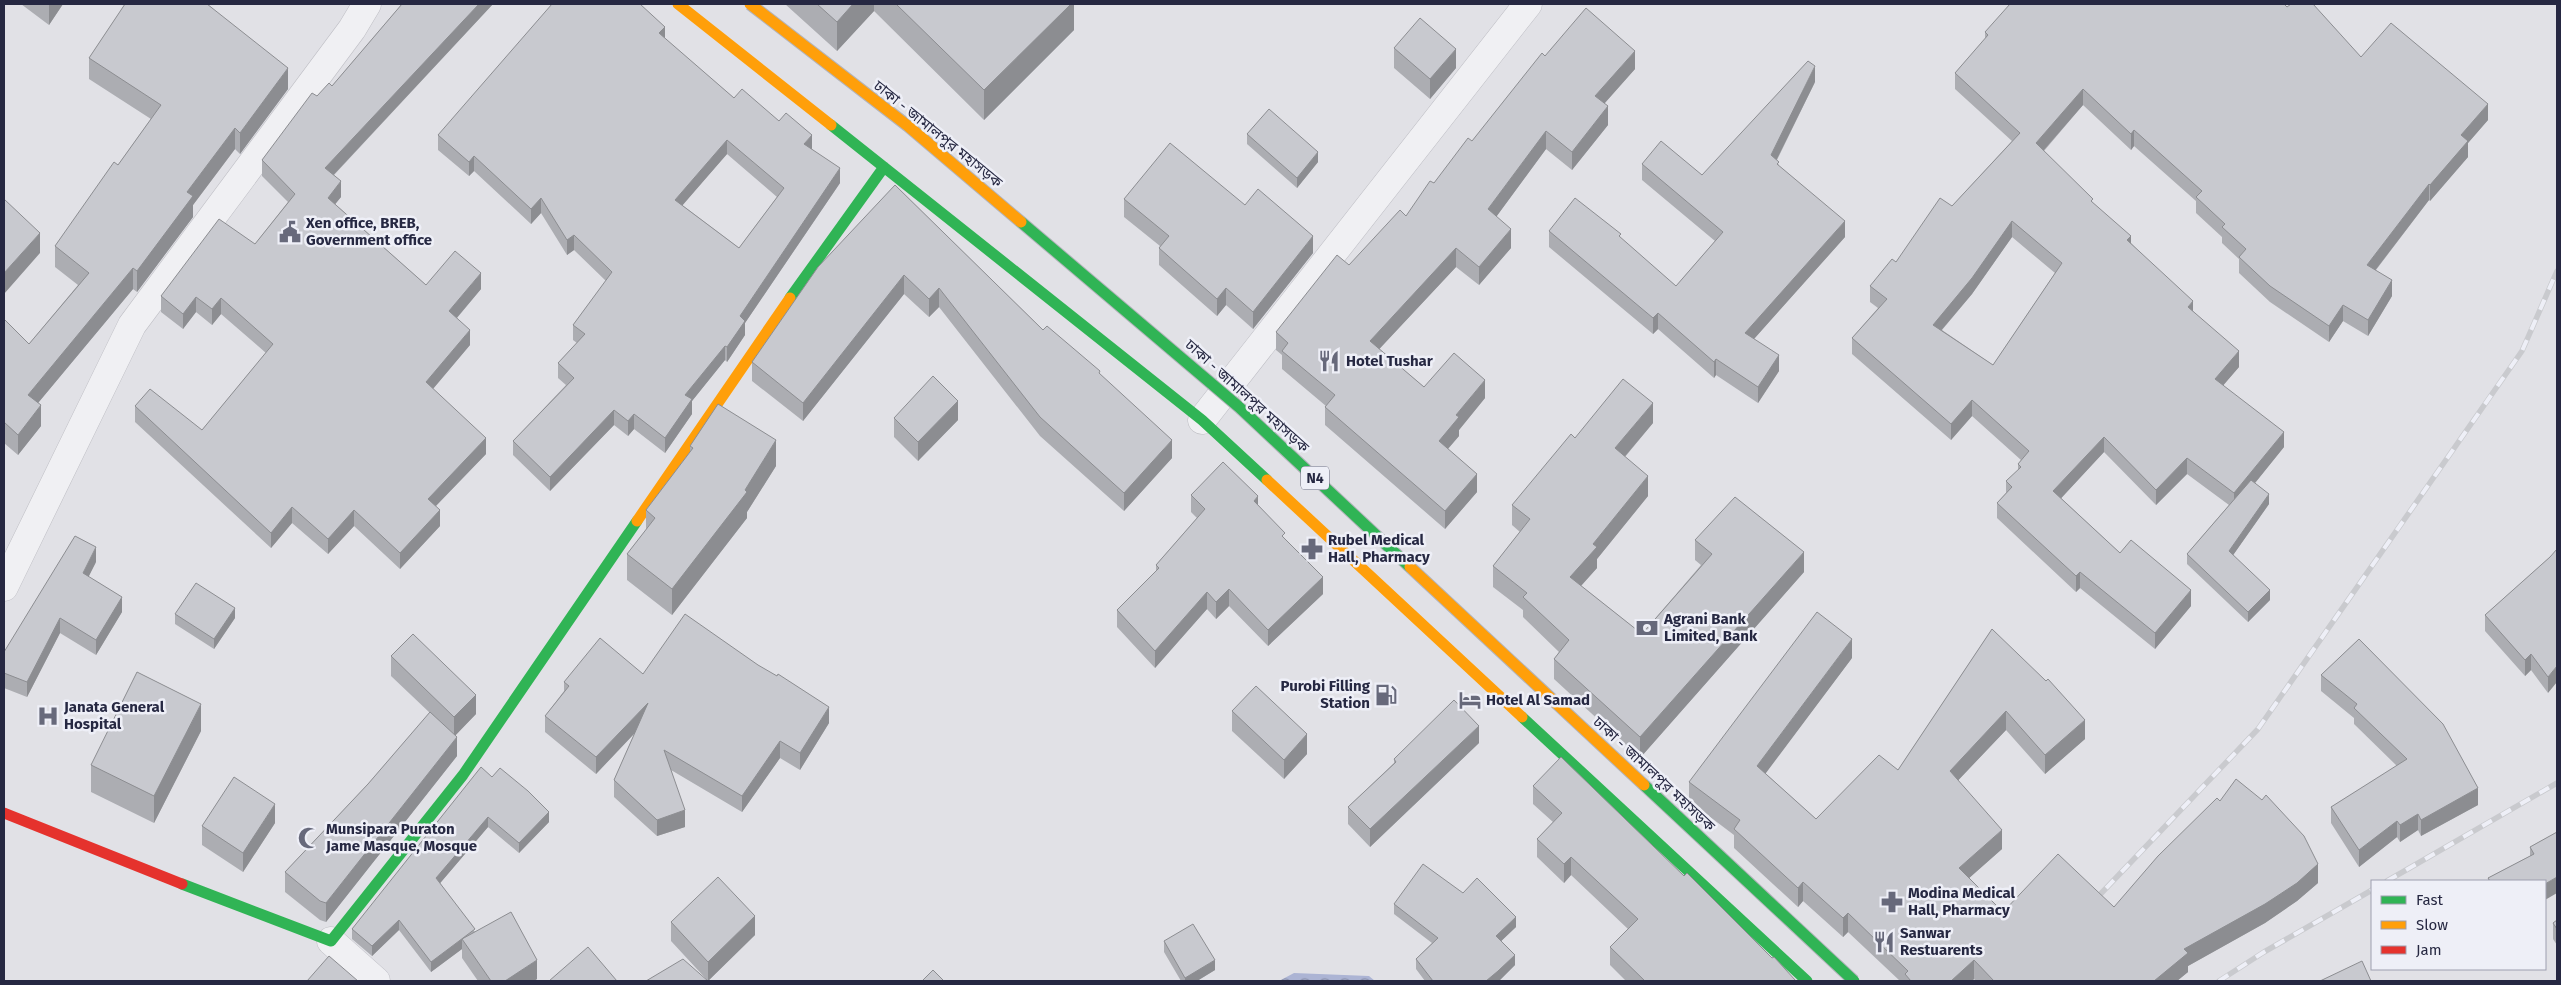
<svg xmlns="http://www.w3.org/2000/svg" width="2561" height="985" font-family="'Fira Sans','Noto Sans Bengali',sans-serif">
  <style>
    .water { fill: url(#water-waves) }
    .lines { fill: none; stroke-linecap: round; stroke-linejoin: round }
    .street-casing { stroke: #bebec4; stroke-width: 29 }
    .street { stroke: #f0f0f3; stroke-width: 28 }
    .fast { stroke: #30b455; stroke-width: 11 }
    .slow { stroke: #ff9f0a; stroke-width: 11 }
    .jam { stroke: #e5322d; stroke-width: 11 }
    .rail-casing { stroke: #c9cace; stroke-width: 5.5 }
    .rail { stroke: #eeeff7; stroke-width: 4; stroke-dasharray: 11; stroke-linecap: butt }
    .fast-bridge-casing { stroke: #b3b4bb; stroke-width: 13; stroke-linecap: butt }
    .slow-bridge-casing { stroke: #b3b4bb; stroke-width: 13; stroke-linecap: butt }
    .fast-bridge { stroke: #30b455; stroke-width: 11 }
    .slow-bridge { stroke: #ff9f0a; stroke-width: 11 }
    .wall { fill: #acadb2; fill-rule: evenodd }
    .shaded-wall { fill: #8c8d91 }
    .building { fill: #c8c9cf; stroke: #8c8d91; fill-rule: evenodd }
    .labels { text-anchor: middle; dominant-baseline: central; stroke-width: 5; stroke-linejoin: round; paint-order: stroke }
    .shield { fill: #eeeff7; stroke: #626478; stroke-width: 1 }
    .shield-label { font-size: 14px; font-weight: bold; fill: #262842 }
    .street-label { font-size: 15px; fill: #262842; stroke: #eeeff7 }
    .poi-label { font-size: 15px; font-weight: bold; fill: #262842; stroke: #eeeff7; text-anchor: start }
  </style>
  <defs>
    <pattern id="water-waves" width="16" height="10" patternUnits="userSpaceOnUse" patternTransform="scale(1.25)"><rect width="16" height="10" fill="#acb4d4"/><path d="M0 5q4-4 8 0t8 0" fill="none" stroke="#8c92ae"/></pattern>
  </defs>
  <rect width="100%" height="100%" fill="#e1e1e6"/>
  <path class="water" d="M1294 973 1369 976 1375 981H1279Z"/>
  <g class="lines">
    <g class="street-casing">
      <path id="street" d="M1202 420 1528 4
        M4 587 132 325 352 29 367 4
        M331 941 376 981"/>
    </g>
    <use href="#street" class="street"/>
    <path class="fast" d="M831 125 1202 420 1267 480
      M790 298 884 167
      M1522 717 1807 981
      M182 884 331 941 463 775 637 521"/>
    <path class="slow" d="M678 4 831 125
      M1267 480 1522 717
      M637 521 790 298"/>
    <path class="jam" d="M4 813 182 884"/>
    <g class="rail-casing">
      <path id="rail" d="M2387 881 2557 783
        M2091 904 2258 729 2522 351 2557 271
        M2219 981 2264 952 2372 890"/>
    </g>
    <use href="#rail" class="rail"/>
    <g class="fast-bridge-casing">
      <path id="fast-bridge" d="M1021 222 1239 407 1410 567
        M1644 785 1854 981"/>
    </g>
    <g class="slow-bridge-casing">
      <path id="slow-bridge" d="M750 4 908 126 1021 222
        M1410 567 1644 785"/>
    </g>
    <use href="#fast-bridge" class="fast-bridge"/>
    <use href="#slow-bridge" class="slow-bridge"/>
  </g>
  <path class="wall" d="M21 4H63L49 25Z
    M208 4 288 89 240 154 235 149 193 205V217L137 292 133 289 38 403 41 426 18 455 4 443V319L29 344 78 285 55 267V246L118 165 151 119 89 79V58Z
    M402 4H493L334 175 341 197 335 204 426 285 481 289 457 318 470 345 433 389 486 454 436 506 440 526 400 569 354 526 328 554 292 523 271 548 135 422V406L202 430 266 353 221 314 212 325 196 312 183 329 161 312V296L255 244 288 202 262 176V160L317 96 332 86Z
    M785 4H1074V30L984 120 874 11 837 51Z
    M2287 7 2361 57 2488 120 2468 143V157L2430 201 2429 200 2376 270 2392 296 2368 336 2343 321 2329 342 2270 302 2239 273V259L2222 243V237L2196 213V201L2134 146 2131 150 2083 105 2044 151 2131 243 2193 311 2239 367 2223 385 2284 447 2255 483 2269 504 2233 555 2270 600 2248 622 2187 564V554L2229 505 2187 474 2156 505 2104 452 2061 498 2120 553 2191 606 2155 649 2080 588 2076 592 1997 518V503L2006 493V481L2018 471V464L2021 460 1972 416 1951 440 1852 354V338L1878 308 1870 302V286L1896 262 1952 206 2012 141 1955 89V73L1985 39V32ZM2012 237 2055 273 1993 365 1942 330 1972 294Z
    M665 39 734 98 812 149 840 183 745 323V335L727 362 725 360 692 401V414L665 453 634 429 628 436 614 425 550 491 513 455V441L566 385 558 378V363L577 343 573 340V325L606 281 574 250 567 255 541 213 531 224 474 171 469 176 438 150V135ZM727 154 777 197 739 248 682 205Z
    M1394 48 1456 68 1430 99 1394 68Z
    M1545 56 1635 69 1604 104 1608 125 1572 170 1546 149 1496 217 1511 248 1479 285 1456 267 1379 349 1424 387 1485 398 1459 430V436L1448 449 1477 492 1445 529 1325 425V407L1326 406 1282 369V355L1276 350V332L1349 265 1406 216 1434 183 1472 141Z
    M1815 82 1777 160 1779 166 1845 237 1754 339 1779 371 1758 403 1716 375 1714 378 1658 329 1653 334 1549 247V231L1621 239 1676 286 1715 241 1642 180V164L1702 175Z
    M1247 134 1318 162 1297 188 1247 144Z
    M895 185 1043 330 1172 458 1124 511 1040 436 939 307 929 317 904 294 803 421 752 381V362Z
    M1124 199 1245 205 1313 253 1253 329 1226 305 1217 316 1159 265V248L1160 246 1124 217Z
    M894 418 958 420 918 461 894 437Z
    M1653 423 1625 457 1648 496 1597 559V568L1581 586 1642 634 1701 565 1695 560V540L1804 572 1640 758 1554 679V659L1559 652 1523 617V610L1493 587V566L1520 532 1512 525V505L1575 438Z
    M690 446 776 466 747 512V518L672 615 627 580V554L646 530V510L690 452Z
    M1191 495 1258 505 1285 539 1323 594 1268 646 1229 606 1216 619 1207 609 1155 668 1117 627V610L1156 572V565L1197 518 1191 512Z
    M2550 557 2548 693 2531 670 2525 676 2485 631V615Z
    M96 562 88 577 122 612 96 655 60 633 27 697 4 688V652Z
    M175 614 235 618 214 649 175 624Z
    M1992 629 2085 739 2045 774 2006 730 1958 780 2002 849 1969 878 2003 912 2114 907 2318 883 2297 901 2265 923 2188 966V972L2177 981H1976L1974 979 1972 981H1900L1848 932 1843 937 1803 901 1798 907 1734 848V835L1689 801V782L1852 658 1765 773 1816 819 1898 770Z
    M2359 639 2478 805 2421 836 2418 830 2400 842 2397 837 2359 867 2331 823V807L2397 766 2354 724V718L2321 691V675Z
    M391 656 476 714 455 735 457 756 326 922 320 920 285 892V872L368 784 430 713 391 676Z
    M643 674 829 723 800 770 780 758 742 812 671 770 685 827 657 836 614 797V780L635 733 596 774 545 732V716L564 691V682Z
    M2556 693H2557V705L2556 704Z
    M1232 711 1307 754 1284 779 1232 731Z
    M201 731 154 823 91 792V765Z
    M1479 743 1370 847 1348 824V807L1394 763V759Z
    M492 777 549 822 519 853 488 827 440 883 475 932 537 979 534 981H478L462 958V949L431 972 399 930 372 956 352 939V929Z
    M1533 786 1684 876 1796 981H1626L1610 965V947L1628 929 1571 875 1564 883 1537 857V839L1553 822 1533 804Z
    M275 823 243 872 202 845V826Z
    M2557 832 2545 881H2488V878L2530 856V847Z
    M1463 893 1516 927 1501 941 1515 965 1499 981H1425L1416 969V959L1432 943 1394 914V904Z
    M2557 920V945L2553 939V923Z
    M671 922 755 935 708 981 671 941Z
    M1164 941 1215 970 1197 981H1181L1164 952Z"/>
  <path class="shaded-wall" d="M49 4H63L49 25Z
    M479 4H493L325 184V168Z
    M853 4H874V11L837 51V22Z
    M1071 4H1074V30L984 120V90Z
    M665 27V42L659 33Z
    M1456 49V68L1430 99V79Z
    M1635 51V69L1595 114V96Z
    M1815 66V82L1771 171V155Z
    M288 68V89L240 154V133Z
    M2083 89V105L2036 159V143Z
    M2488 104V120L2468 143V157L2430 201V185L2461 135Z
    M1608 106V125L1572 170V152Z
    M235 128V149L193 205V217L137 292V271L187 192Z
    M2134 130V146L2131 150V134Z
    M1546 131V149L1488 228V209Z
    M812 135V149L804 159V144Z
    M727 140V154L675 214V200Z
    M1318 152V162L1297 188V178Z
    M474 156V171L469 176V162Z
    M840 168V183L745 323V335L727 362V347L740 316Z
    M341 181V197L328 213V198Z
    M2429 184V200L2367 281V265Z
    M541 198V213L531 224V209Z
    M1845 221V237L1745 349V333Z
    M2012 221V237L1972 294 1933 340V325Z
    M1511 229V248L1479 285V267Z
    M40 233V253L4 294V273Z
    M574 235V250L567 255V240Z
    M1313 236V253L1253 329V312Z
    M2131 236V251L2127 240Z
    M1456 248V267L1370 359V341Z
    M133 268V289L28 415V395Z
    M481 273V289L449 327V311Z
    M904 275V294L803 421V403Z
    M2392 280V296L2368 336V320Z
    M939 288V307L929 317V299Z
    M1226 288V305L1217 316V299Z
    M196 297V312L183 329V314Z
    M221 298V314L212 325V309Z
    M2193 301V317L2188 307Z
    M2343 305V321L2329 342V326Z
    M1658 313V329L1653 334V318Z
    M470 330V345L426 397V382Z
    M725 346V360L692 401V414L665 453V438L685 395Z
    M2239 351V367L2215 395V379Z
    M1779 355V371L1758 403V387Z
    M1716 359V375L1714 378V362Z
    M1485 380V398L1459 430V436L1439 459V441L1456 415Z
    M1972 400V416L1951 440V424Z
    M958 401V420L918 461V442Z
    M1653 403V423L1615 468V448Z
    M41 405V426L18 455V435Z
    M614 410V425L550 491V477Z
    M634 414V429L628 436V421Z
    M2284 432V447L2234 509V493Z
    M2104 437V452L2053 507V491Z
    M486 438V454L428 514V499Z
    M776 440V466L747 512V518L672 615V589L745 490Z
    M1172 440V458L1124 511V493Z
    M2187 458V474L2156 505V490Z
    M1477 474V492L1445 529V511Z
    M1648 476V496L1597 559V568L1570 598V577L1593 544Z
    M2269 494V504L2229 561V551Z
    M1258 496V513L1254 501Z
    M292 507V523L271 548V533Z
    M354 510V526L328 554V539Z
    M440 510V526L400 569V553Z
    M96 547V562L83 588V573Z
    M1804 552V572L1640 758V737Z
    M2080 572V588L2076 592V576Z
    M1323 577V594L1268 646V630Z
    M1229 589V606L1216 619V602Z
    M2191 590V606L2155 649V633Z
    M2270 590V600L2248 622V612Z
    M1207 592V609L1155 668V651Z
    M122 597V612L96 655V640Z
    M235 608V618L214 649V639Z
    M60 618V633L27 697V682Z
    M1852 639V658L1757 785V766Z
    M2531 654V670L2525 676V660Z
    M2557 666V682L2548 693V677Z
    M476 695V714L454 737V717Z
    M648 703V719L596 774V757Z
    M201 704V731L154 823V796Z
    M829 707V723L800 770V753Z
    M2006 711V730L1950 789V771Z
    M2085 720V739L2045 774V755Z
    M1479 726V743L1370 847V829Z
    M1307 734V754L1284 779V760Z
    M457 737V756L326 922V903Z
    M780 741V758L742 812V796Z
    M2478 788V805L2421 836V820Z
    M275 804V823L243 872V853Z
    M685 810V827L657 836V820Z
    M549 812V822L519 853V843Z
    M2418 814V830L2400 842V825Z
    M488 817V827L436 888V878Z
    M2397 821V837L2359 867V850Z
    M2002 830V849L1959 887V868Z
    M1571 857V875L1564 883V864Z
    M2318 864V883L2297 901 2265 923 2188 966V972L2177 981H2154L2184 949Z
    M2557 877V893L2545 900V884Z
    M1803 882V901L1798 907V888Z
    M1848 913V932L1843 937V918Z
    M755 916V935L708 981V962Z
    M1516 917V927L1496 946V936Z
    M399 920V930L372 956V946Z
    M462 939V949L431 972V962Z
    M1515 955V965L1499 981H1486Z
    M537 960V979L534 981H505Z
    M1215 960V970L1197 981H1185V978Z
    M1974 960V979L1972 981H1951Z"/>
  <path class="building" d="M125 4H207L288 68 240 133 235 128 187 192 193 196 137 271 133 268 28 395 41 405 18 435 4 422V319L29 344 89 273 55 246 114 162 118 165 161 105 89 58Z
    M402 4H479L325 168 341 181 328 198 426 285 455 251 481 273 449 311 470 330 426 382 486 438 428 499 440 510 400 553 354 510 328 539 292 507 271 533 135 406 150 389 202 430 273 344 221 298 212 309 196 297 183 314 161 296 219 219 255 244 295 194 262 160 312 93 317 96 329 83 332 86Z
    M552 4H640L665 27 659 33 734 98 742 89 779 121 786 113 812 135 804 144 840 168 740 316 745 321 727 347 725 346 685 395 692 399 665 438 634 414 628 421 614 410 550 477 513 441 574 378 558 363 585 334 573 325 612 272 574 235 567 240 541 198 531 209 474 156 469 162 438 135ZM727 140 784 188 739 248 675 200Z
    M817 4H853L837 22Z
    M896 4H1071L984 90Z
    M2010 4H2284L2287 7 2291 4H2313L2361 57 2391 23 2488 104 2461 135 2468 141 2430 185 2429 184 2367 265 2392 280 2368 320 2343 305 2329 326 2270 286 2239 257 2246 249 2222 227 2225 224 2196 197 2202 191 2134 130 2131 134 2083 89 2036 143 2093 199 2091 201 2131 236 2127 240 2193 301 2188 307 2239 351 2215 379 2284 432 2234 493 2187 458 2156 490 2104 437 2053 491 2120 553 2131 540 2191 590 2155 633 2080 572 2076 576 1997 503 2012 487 2006 481 2021 467 2018 464 2029 451 1972 400 1951 424 1852 338 1887 299 1870 286 1892 259 1896 262 1940 198 1952 206 2020 133 1955 73 1988 35 1985 32ZM2012 221 2062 263 1993 365 1933 325 1972 278Z
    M1586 8 1635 51 1595 96 1608 106 1572 152 1546 131 1488 209 1511 229 1479 267 1456 248 1370 341 1424 387 1454 353 1485 380 1456 415 1459 417 1439 441 1477 474 1445 511 1325 407 1335 395 1282 351 1288 343 1276 332 1337 255 1349 265 1400 210 1406 216 1430 181 1434 183 1468 138 1472 141 1542 53 1545 56Z
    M1420 18 1456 49 1430 79 1394 48Z
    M1808 61 1815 66 1771 155 1779 162 1777 164 1845 221 1745 333 1779 355 1758 387 1716 359 1714 362 1658 313 1653 318 1549 231 1575 198 1621 234 1619 236 1676 286 1723 232 1642 164 1661 141 1702 175Z
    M1269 109 1318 152 1297 178 1247 134Z
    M1170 143 1245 205 1258 189 1313 236 1253 312 1226 288 1217 299 1159 248 1169 236 1124 199Z
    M895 185 1043 330 1047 326 1100 371 1099 373 1172 440 1124 493 1040 417 939 288 929 299 904 275 803 403 752 362 818 267Z
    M4 199 40 233 4 273Z
    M933 376 958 401 918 442 894 418Z
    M1623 379 1653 403 1615 448 1648 476 1593 544 1597 547 1570 577 1642 634 1712 554 1695 540 1735 497 1804 552 1640 737 1554 659 1569 640 1523 597 1527 593 1493 566 1530 519 1512 505 1571 434 1575 438Z
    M718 404 776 440 745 490 747 492 672 589 627 554 655 518 646 510 693 448 690 446Z
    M1223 462 1258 496 1254 501 1285 533 1282 536 1323 577 1268 630 1229 589 1216 602 1207 592 1155 651 1117 610 1159 568 1156 565 1205 509 1191 495Z
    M2251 480 2269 494 2229 551 2270 590 2248 612 2187 554Z
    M75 536 96 547 83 573 122 597 96 640 60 618 27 682 4 673V652Z
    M2557 549V666L2548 677 2531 654 2525 660 2485 615 2550 557Z
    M196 583 235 608 214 639 175 614Z
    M1817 612 1852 639 1757 766 1816 819 1879 755 1898 770 1992 629 2046 681 2048 679 2085 720 2045 755 2006 711 1950 771 2002 830 1959 868 2003 912 2058 854 2114 907 2158 856 2217 798 2220 801 2236 779 2262 800 2266 795 2304 836 2318 864 2297 883 2265 904 2184 949 2188 953 2154 981H1994L1974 960 1951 981H1911L1905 974 1908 971 1848 913 1843 918 1803 882 1798 888 1734 829 1740 820 1689 782Z
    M685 614 758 665 777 676 778 674 829 707 800 753 780 741 742 796 664 750 685 810 657 820 614 780 648 703 596 757 545 716 569 686 564 682 600 638 643 674Z
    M413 634 476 695 454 717 391 656Z
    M2359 639 2443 724 2478 788 2421 820 2418 814 2400 825 2397 821 2359 850 2331 807 2407 759 2354 708 2357 704 2321 675Z
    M137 672 201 704 154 796 91 765Z
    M1256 686 1307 734 1284 760 1232 711Z
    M1454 700 1479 726 1370 829 1348 807 1396 762 1394 759Z
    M430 712 457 737 326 903 320 901 285 872 368 784Z
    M1561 757 1684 876 1687 873 1772 958 1774 957 1796 981H1645L1610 947 1638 919 1571 857 1564 864 1537 839 1562 813 1533 786Z
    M481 767 492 777 500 768 528 791 549 812 519 843 488 817 436 878 475 929 431 962 399 920 372 946 352 929Z
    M234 777 275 804 243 853 202 826Z
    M2557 832V877L2545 884V881H2490L2488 878 2534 854 2530 847Z
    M1423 864 1463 893 1477 878 1516 917 1496 936 1515 955 1498 971 1486 981H1433L1416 959 1438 938 1394 904Z
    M718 877 755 916 708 962 671 922Z
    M511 912 537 960 505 981H491L462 939Z
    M2557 920V929L2553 923Z
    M1193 924 1215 960 1185 978 1164 941Z
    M588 947 617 981H549Z
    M329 956 358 981H307Z
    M683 959 708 981H646Z
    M2362 961 2371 981H2320Z
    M933 970 944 981H922Z"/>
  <defs>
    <g id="civic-bare" transform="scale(1.725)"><path d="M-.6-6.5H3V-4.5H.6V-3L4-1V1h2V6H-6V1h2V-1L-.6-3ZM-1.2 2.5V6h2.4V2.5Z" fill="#67697b" stroke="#eeeff7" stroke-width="2.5" paint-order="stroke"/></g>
    <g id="restaurant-bare" transform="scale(1.725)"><path d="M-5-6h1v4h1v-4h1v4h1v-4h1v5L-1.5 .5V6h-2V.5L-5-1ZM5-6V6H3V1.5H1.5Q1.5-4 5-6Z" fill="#67697b" stroke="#eeeff7" stroke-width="2.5" paint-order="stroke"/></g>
    <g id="pharmacy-bare" transform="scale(1.725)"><path d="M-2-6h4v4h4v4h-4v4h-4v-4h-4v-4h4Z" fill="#67697b" stroke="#eeeff7" stroke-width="2.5" paint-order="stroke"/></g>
    <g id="bank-bare" transform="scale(1.725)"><path d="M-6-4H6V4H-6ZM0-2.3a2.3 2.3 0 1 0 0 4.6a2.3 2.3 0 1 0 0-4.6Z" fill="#67697b" stroke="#eeeff7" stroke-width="2.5" paint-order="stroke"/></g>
    <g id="fuel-bare" transform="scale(1.725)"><path d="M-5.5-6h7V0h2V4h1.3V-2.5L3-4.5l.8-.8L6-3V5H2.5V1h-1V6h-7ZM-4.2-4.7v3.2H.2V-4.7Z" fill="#67697b" stroke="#eeeff7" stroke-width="2.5" paint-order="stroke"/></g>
    <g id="hotel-bare" transform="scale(1.725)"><path d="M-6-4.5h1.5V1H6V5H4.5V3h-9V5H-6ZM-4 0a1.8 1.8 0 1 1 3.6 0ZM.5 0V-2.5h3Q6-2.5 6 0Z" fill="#67697b" stroke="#eeeff7" stroke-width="2.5" paint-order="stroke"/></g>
    <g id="hospital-bare" transform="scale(1.725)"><path d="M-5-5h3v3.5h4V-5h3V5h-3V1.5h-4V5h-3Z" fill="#67697b" stroke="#eeeff7" stroke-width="2.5" paint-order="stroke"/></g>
    <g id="mosque-bare" transform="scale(1.725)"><path d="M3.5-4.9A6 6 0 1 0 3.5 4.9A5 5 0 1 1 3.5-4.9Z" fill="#67697b" stroke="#eeeff7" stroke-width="2.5" paint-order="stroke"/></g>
  </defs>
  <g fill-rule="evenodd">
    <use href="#civic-bare" x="290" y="232"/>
    <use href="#restaurant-bare" x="1329" y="361"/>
    <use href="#pharmacy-bare" x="1312" y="549"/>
    <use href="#bank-bare" x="1647" y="628"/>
    <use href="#fuel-bare" x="1386" y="695"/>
    <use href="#hotel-bare" x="1470" y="700"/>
    <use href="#hospital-bare" x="48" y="716"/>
    <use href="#mosque-bare" x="309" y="838"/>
    <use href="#pharmacy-bare" x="1892" y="902"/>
    <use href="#restaurant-bare" x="1884" y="942"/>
  </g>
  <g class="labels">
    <rect class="shield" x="1301" y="466.5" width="28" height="23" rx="4"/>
    <g class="shield-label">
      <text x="1315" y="478">N4</text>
    </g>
    <g class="street-label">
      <text transform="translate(938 134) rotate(39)">ঢাকা - জামালপুর মহাসড়ক</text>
      <text transform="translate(1247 396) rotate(42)">ঢাকা - জামালপুর মহাসড়ক</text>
      <text transform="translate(1654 774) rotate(43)">ঢাকা - জামালপুর মহাসড়ক</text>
    </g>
    <g class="poi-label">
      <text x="306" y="223">Xen office, BREB,<tspan x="306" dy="17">Government office</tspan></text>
      <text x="1346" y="361">Hotel Tushar</text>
      <text x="1328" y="540">Rubel Medical<tspan x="1328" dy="17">Hall, Pharmacy</tspan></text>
      <text x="1664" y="619">Agrani Bank<tspan x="1664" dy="17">Limited, Bank</tspan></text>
      <text x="1370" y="686" text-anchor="end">Purobi Filling<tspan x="1370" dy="17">Station</tspan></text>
      <text x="1486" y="700">Hotel Al Samad</text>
      <text x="64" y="707">Janata General<tspan x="64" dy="17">Hospital</tspan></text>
      <text x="326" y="829">Munsipara Puraton<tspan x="326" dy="17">Jame Masque, Mosque</tspan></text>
      <text x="1908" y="893">Modina Medical<tspan x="1908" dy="17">Hall, Pharmacy</tspan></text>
      <text x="1900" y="933">Sanwar<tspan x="1900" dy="17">Restuarents</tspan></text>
    </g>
  </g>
  <rect width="2561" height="985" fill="none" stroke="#262842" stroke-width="10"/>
  <rect x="2371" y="880" width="175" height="90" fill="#eeeff7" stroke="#9e9faf"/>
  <rect x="2381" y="896" width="25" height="8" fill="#30b455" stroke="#9e9faf"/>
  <text x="2416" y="905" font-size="15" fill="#262842">Fast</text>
  <rect x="2381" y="921" width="25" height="8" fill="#ff9f0a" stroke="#9e9faf"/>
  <text x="2416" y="930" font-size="15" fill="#262842">Slow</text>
  <rect x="2381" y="946" width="25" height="8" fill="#e5322d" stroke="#9e9faf"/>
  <text x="2416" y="955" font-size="15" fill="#262842">Jam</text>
</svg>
